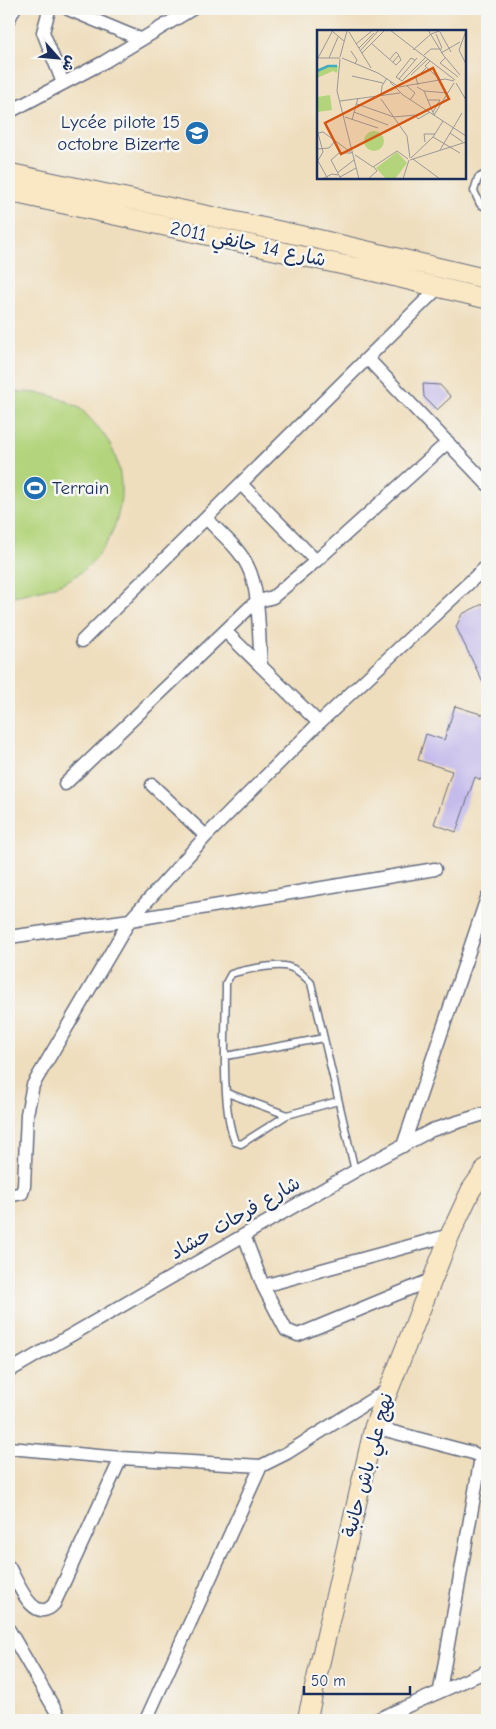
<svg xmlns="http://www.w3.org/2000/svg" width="496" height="1729" font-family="'Comic Neue','Playpen Sans Arabic',sans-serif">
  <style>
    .green { fill: #b3d47b; stroke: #67826c }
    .building { fill: #c3b9eb }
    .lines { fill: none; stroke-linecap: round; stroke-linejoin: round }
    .lane-casing { stroke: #656c7f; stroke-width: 9 }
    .street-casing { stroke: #656c7f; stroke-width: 15 }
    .secondary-casing { stroke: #656c7f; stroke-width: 21 }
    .lane { stroke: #fff; stroke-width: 6 }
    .street { stroke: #fff; stroke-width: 12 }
    .secondary { stroke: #fae7c3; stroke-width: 19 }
    .labels { text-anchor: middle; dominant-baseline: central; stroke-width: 5; stroke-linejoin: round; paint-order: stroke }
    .poi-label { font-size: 19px; fill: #1b2f5e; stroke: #f6f6f2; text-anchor: end }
    .street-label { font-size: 19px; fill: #1b2f5e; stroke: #f6f6f2 }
    .inset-river { fill: none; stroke: #42abc2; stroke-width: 2.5 }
    .inset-road { fill: none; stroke: #9a9897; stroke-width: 1 }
    .view { fill: #d45514; fill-opacity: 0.15; stroke: #d45514; stroke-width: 2.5 }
    .inset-edge { fill: none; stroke: #1b2f5e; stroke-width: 2.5 }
  </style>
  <rect width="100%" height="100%" fill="#f6f6f2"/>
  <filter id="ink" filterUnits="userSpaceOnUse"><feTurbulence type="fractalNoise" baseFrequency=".02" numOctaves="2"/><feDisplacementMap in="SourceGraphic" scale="10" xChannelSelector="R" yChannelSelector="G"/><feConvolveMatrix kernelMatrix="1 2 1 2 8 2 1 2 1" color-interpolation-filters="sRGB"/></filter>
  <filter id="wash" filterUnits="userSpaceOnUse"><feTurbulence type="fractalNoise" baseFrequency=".0096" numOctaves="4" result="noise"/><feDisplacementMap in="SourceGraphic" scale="20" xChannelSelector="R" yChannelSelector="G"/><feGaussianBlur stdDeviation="1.12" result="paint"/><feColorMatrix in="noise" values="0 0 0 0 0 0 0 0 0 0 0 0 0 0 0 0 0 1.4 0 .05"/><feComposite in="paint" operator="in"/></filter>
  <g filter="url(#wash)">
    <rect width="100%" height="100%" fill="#efdebd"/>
    <path class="green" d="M9 392C37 392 52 393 78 407 84 411 89 418 94 423 137 466 127 540 77 575 59 588 31 592 9 597Z"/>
    <g id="blocks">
      <path class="building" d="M423 384 440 385 451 397 437 410 424 397Z
        M487 602V691L456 627 462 614Z
        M455 706 487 716V760L481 780 475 777 456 832 434 824 452 771 418 760 426 734 444 740Z"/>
    </g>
  </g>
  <g filter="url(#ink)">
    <use href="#blocks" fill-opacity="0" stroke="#656c7f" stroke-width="1"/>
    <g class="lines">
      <g class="lane-casing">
        <path id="lane" d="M487 173 478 178 474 191 480 204 487 208
          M226 1056 324 1038
          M227 1093 287 1115
          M338 1101 287 1115 241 1144 235 1142C220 1105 226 1025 226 983L231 974C243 970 277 963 289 967 299 970 304 976 311 983L355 1171"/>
      </g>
      <g class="street-casing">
        <path id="street" d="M68 9 140 39
          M48 14 43 32 63 83
          M9 19 14 9
          M9 112 104 62 192 9
          M368 359 487 484
          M241 484 316 561
          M206 518C220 533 238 547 247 565 261 591 258 636 261 665
          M225 631 319 723
          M82 641 439 287
          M65 784 248 609 256 602 273 597 316 561 448 442
          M152 785 206 836
          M9 937 130 920 435 869
          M403 1146 487 898
          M9 1196 22 1193 24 1186 27 1114 33 1085 130 920 206 836 319 723 487 566
          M244 1235 263 1286 286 1330 298 1335 433 1279
          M263 1286 450 1235
          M9 1371 355 1171 432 1130 487 1113
          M374 1427 473 1453 481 1457 484 1463
          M9 1448 121 1458 261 1466 287 1453 387 1390
          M9 1567C18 1583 34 1626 54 1604L121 1458
          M9 1630 61 1720
          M440 1690 481 1457
          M146 1720 261 1466
          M376 1720 487 1671"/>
      </g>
      <g class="secondary-casing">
        <path id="secondary" d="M9 173 317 239 487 279
          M9 192 371 271 487 299
          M307 1720 374 1427 450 1235 471 1190 487 1167"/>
      </g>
      <use href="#lane" class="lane"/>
      <use href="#street" class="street"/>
      <use href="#secondary" class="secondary"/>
    </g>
  </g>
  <defs>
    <g id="school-disc" transform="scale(1.25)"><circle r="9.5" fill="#1f6fb2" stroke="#f6f6f2"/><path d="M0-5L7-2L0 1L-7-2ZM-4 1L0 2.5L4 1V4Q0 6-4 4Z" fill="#fff"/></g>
    <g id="stadium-disc" transform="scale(1.25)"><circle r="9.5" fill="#1f6fb2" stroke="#f6f6f2"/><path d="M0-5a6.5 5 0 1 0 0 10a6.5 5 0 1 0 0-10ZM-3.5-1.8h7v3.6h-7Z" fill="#fff"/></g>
  </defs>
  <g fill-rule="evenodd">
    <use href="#school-disc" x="197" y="133"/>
    <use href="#stadium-disc" x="35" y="488"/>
  </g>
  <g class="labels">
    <g class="poi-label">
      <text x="180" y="122">Lycée pilote 15<tspan x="180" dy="22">octobre Bizerte</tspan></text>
      <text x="52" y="488" text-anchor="start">Terrain</text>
    </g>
    <g class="street-label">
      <text transform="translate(248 244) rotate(12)">شارع 14 جانفي 2011</text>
      <text transform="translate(235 1218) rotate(-30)">شارع فرحات حشاد</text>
      <text transform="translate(368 1465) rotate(-75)">نهج علي باش حانبة</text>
    </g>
  </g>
  <g transform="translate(317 30)">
    <rect width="149" height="149" fill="#efdebd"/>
    <path d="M11 36H21L20 43 16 41 0 48V39ZM13 65 15 80 0 82V67ZM47 111a10 10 0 1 1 20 0a10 10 0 1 1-20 0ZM80 122 90 133 78 149H69L59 138Z" fill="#b3d47b"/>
    <path class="inset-river" d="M0 41 11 36H20"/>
    <path class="inset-road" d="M73 0 138 50M111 0 127 26 143 45M15 1 27 11M149 1 142 20 149 34M32 2 54 38M123 2 134 22M119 4 125 18M54 13 79 35 84 30 82 26M39 14 56 0M42 18 57 3M96 20 114 4 125 0M34 21 40 30 38 34M43 21 62 0M45 23 68 0M124 23 143 12M107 25 114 19H125M23 27 30 1M1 28 16 0M1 28H23M12 28 21 7M25 28 61 43 82 57 128 49 137 51M128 28 123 33 141 47M23 29 20 61 42 149M73 29 79 22 82 25 76 32M98 30 94 28 79 47 85 51 109 27M113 31 108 36 124 50M94 45 111 29M35 46 66 53M82 49 100 28M73 52 86 65 149 106M139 53 149 70M101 55 99 48 109 38M90 56 98 63 93 70M100 57 107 61 117 85M107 61 131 63M64 65 65 56 70 48M64 69 90 106 93 128M111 70H123L116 82M23 71 83 63M40 74 77 87 98 85 101 89 113 82M37 82 71 95M117 85 137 53M28 87 61 98M35 90 41 68M133 103 146 112M116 107 143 123M108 112 107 104H118M0 119 12 118 18 111M123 120 145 83M38 125 56 137 80 121 91 129M94 128 116 107 126 91M96 129 123 149M93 130 149 112M1 131 11 149M0 132 6 122 1 103 6 102 35 123M20 143 37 130M23 147 39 138M5 149 15 144 21 145M24 149 14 130 22 123H34M51 149 60 141 57 137M86 149 92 130"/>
    <path class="view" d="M116 38 132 69 24 124 8 93Z"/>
    <rect width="149" height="149" class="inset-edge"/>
  </g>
  <rect width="496" height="1729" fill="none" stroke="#f6f6f2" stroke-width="30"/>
  <g transform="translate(58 58) rotate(117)" stroke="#f6f6f2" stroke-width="4" paint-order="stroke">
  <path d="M0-4L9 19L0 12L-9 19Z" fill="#1b2f5e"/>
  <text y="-8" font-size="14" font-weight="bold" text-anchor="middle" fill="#1b2f5e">ش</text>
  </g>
  <path d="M304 1686v8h106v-8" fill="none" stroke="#1b2f5e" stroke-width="2.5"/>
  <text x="311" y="1686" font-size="15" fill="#1b2f5e" stroke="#f6f6f2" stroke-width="4" paint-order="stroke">50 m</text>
</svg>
